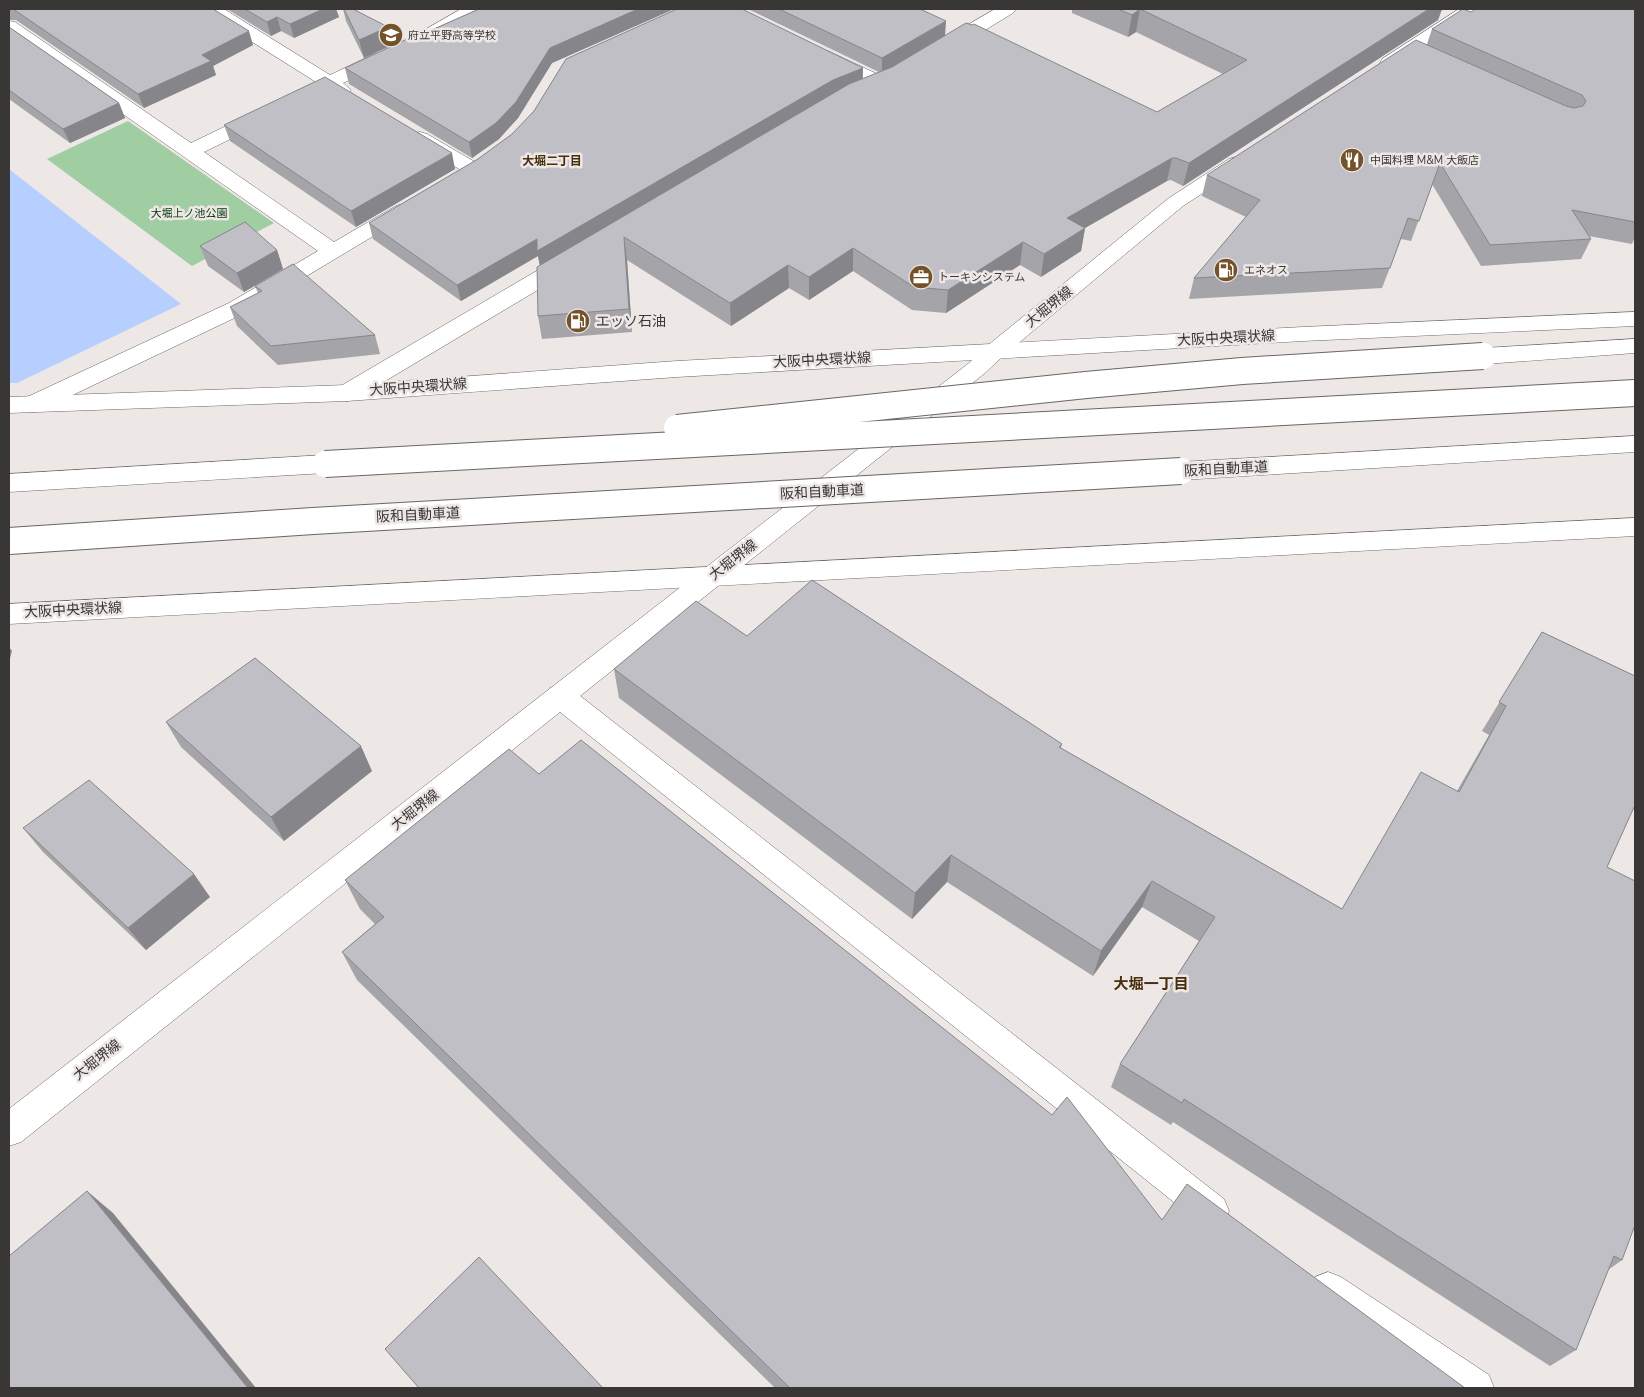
<svg xmlns="http://www.w3.org/2000/svg" width="1644" height="1397" font-family="'Nunito Sans','Noto Sans JP',sans-serif">
  <style>
    .green { fill: #a1cda3 }
    .water { fill: #b7cfff }
    .lines { fill: none; stroke-linecap: round; stroke-linejoin: round }
    .street-casing { stroke: #6b6563; stroke-width: 1 }
    .secondary-casing { stroke: #6b6563; stroke-width: 1 }
    .primary-casing { stroke: #6b6563; stroke-width: 1 }
    .highway-casing { stroke: #6b6563; stroke-width: 1 }
    .street { fill: #fff; fill-rule: evenodd }
    .secondary { fill: #fff; fill-rule: evenodd }
    .primary { fill: #fff; fill-rule: evenodd }
    .highway { fill: #fff; fill-rule: evenodd }
    .highway-bridge-far1-casing { stroke: #6b6563; stroke-width: 21; stroke-linecap: butt }
    .highway-bridge-casing { stroke: #6b6563; stroke-width: 28; stroke-linecap: butt }
    .highway-bridge-far1 { stroke: #fff; stroke-width: 20 }
    .highway-bridge { stroke: #fff; stroke-width: 26 }
    .wall { fill: #a5a4a9 }
    .shaded-wall { fill: #86868a }
    .building { fill: #c0bfc5; stroke: #86868a }
    .labels { text-anchor: middle; dominant-baseline: central; stroke-width: 5; stroke-linejoin: round; paint-order: stroke }
    .far-poi-label { font-size: 11px; fill: #393736; stroke: #ede7e5; text-anchor: start }
    .far-park-label { font-size: 11px; fill: #00360a; stroke: #ede7e5 }
    .far-neighbourhood-label { font-size: 12px; font-weight: bold; fill: #472e0c; stroke: #ede7e5 }
    .street-label { font-size: 14px; fill: #393736; stroke: #ede7e5 }
    .poi-label { font-size: 14px; fill: #393736; stroke: #ede7e5; text-anchor: start }
    .neighbourhood-label { font-size: 15px; font-weight: bold; fill: #472e0c; stroke: #ede7e5 }
  </style>
  <rect width="100%" height="100%" fill="#ede7e5"/>
  <path class="green" d="M128 121 274 223 192 266 47 159Z"/>
  <path class="water" d="M9 169 181 304 17 383H9Z"/>
  <g class="lines">
    <g class="street-casing">
      <path id="street" d="M203 9H224L330 75 372 55 379 53 386 55 388 59 386 63 343 83 351 90 348 94 341 96 329 90C317 96 305 105 291 102L288 98 291 94 316 82 206 13Z
        M461 9H482L479 13 426 44 420 45 414 44 411 40 414 36Z
        M995 9H1016L1013 13 954 49 947 51 940 49 938 45 940 41Z
        M9 21 15 22 191 143 253 113 260 111 267 113 270 117 267 121 204 152 334 242 396 206 403 204 410 206 413 210 410 214 245 313 41 410 33 412 25 410 21 404 25 398 229 303 318 251 9 34Z
        M828 51 890 80 892 84 890 88 883 90 876 88 821 61 819 57 821 53Z
        M420 132 427 134 480 165 483 169 480 173 473 175 466 173 413 142 410 138 413 134Z
        M570 254 578 256 581 261 578 266 355 399 347 401 339 399 335 393 339 387 562 256Z
        M560 685 570 688 1224 1199 1229 1211 1224 1223 1212 1228 1200 1223 550 704 546 696 550 688Z
        M1328 1272 1341 1277 1489 1375 1494 1388H1444L1315 1303 1310 1290 1315 1277Z"/>
    </g>
    <g class="secondary-casing">
      <path id="secondary" d="M1459 9H1480L1477 13 1396 67 1389 69 1382 67 1380 63 1382 59Z
        M1236 157 1243 159 1246 163 1243 167 1183 206 1003 356 985 373 21 1142 9 1146V1109L969 363 987 346 1169 198 1229 159Z"/>
    </g>
    <g class="primary-casing">
      <path id="primary" d="M1635 312V326L1303 341 677 377 347 401 9 413V397L347 385 677 361 1303 327Z
        M1635 518V536L9 624V604Z"/>
    </g>
    <g class="highway-casing">
      <path id="highway" d="M1635 339V353L1485 364 1477 361 1474 356 1477 351 1485 348Z
        M1635 436V452L1181 480 1172 477 1169 471 1172 465 1181 462Z
        M325 455 334 458 337 464 334 470 325 473 9 492V474Z"/>
    </g>
    <use href="#street" class="street"/>
    <use href="#secondary" class="secondary"/>
    <use href="#primary" class="primary"/>
    <use href="#highway" class="highway"/>
    <g class="highway-bridge-far1-casing">
      <path id="highway-bridge-far1" d="M1463 357 1485 356"/>
    </g>
    <g class="highway-bridge-casing">
      <path id="highway-bridge" d="M677 428 1086 385 1242 371 1483 356
        M325 464 1635 393
        M9 541 313 521 1181 471"/>
    </g>
    <use href="#highway-bridge-far1" class="highway-bridge-far1"/>
    <use href="#highway-bridge" class="highway-bridge"/>
  </g>
  <path class="wall" d="M9 9H213L253 45 213 66 216 75 144 108 16 20H9Z
    M227 9H336L339 17 294 38 281 31 271 36Z
    M343 9H353L392 45 364 58 346 21Z
    M479 9H674L552 63 518 118 499 139 472 158 349 84 345 68Z
    M748 9H920L945 35 1157 112 1223 74 1136 32 1128 37 1072 13V9H1442L1438 20 1183 186 1171 180 1167 181 1085 228 1081 251 1041 277 1020 265 946 313 912 310 853 271 809 300 789 288 731 326 627 260 632 332 542 339 538 316 540 265 538 256 461 301 373 239 369 223 478 159 512 134 863 68V79L879 72Z
    M1635 9V237L1632 244 1589 236 1591 239 1581 259 1481 266 1432 184 1411 241 1401 239 1382 288 1189 299 1194 278 1246 217 1202 196 1207 175 1427 44 1432 29 1471 12Z
    M9 27 119 103 125 118 70 143 9 99Z
    M224 125 455 169 356 227 230 141Z
    M200 246 277 250 283 269 244 292 208 266Z
    M255 286 375 335 380 354 278 365 237 326 230 307 258 293Z
    M1542 632 1635 676V810L1633 809 1607 867 1622 1260 1608 1270 1576 1350 1550 1366 1173 1122 1171 1125 1111 1087 1120 1064 1199 941 1142 907 1093 976 947 882 912 919 619 698 614 669 747 636 1062 744 1061 748 1342 909 1457 791 1489 735 1482 731Z
    M166 722 372 771 284 841 181 747Z
    M539 774 1162 1220 1465 1388H775L357 980 342 952 375 924 360 909 345 880Z
    M23 828 210 897 146 950 43 852Z"/>
  <path class="shaded-wall" d="M323 9H336L339 17 294 38 290 24Z
    M638 9H674L552 63 518 118 499 139 472 158 469 142 550 48Z
    M1140 9 1136 32 1128 37 1132 15Z
    M1429 9H1442L1438 20 1183 186 1189 163Z
    M277 17 281 31 271 36 267 22Z
    M946 21 945 36 882 74V58Z
    M388 27 392 45 364 58 359 40Z
    M249 31 253 45 213 66 216 75 144 108 138 94 202 55Z
    M863 68 862 84 540 267 538 256 461 301 457 285 537 239 833 80Z
    M119 103 125 118 70 143 63 129Z
    M452 153 455 169 356 227 351 211Z
    M1172 158 1167 181 1085 228 1081 251 1041 277 1044 254 1067 218Z
    M624 237 627 260 632 332 629 309Z
    M1023 242 1020 265 946 313 948 290Z
    M853 248V271L809 300V277Z
    M277 250 283 269 244 292 237 273Z
    M788 265 789 288 731 326 730 303Z
    M9 647 12 651 9 662Z
    M361 746 372 771 284 841 271 817Z
    M951 855 947 882 912 919 915 893Z
    M194 874 210 897 146 950 128 928Z
    M1152 881 1142 907 1093 976 1101 951Z
    M87 1191 113 1213 256 1388H248Z"/>
  <path class="building" d="M13 9H213L249 31 202 55 211 61 138 94Z
    M245 9H323L290 24 277 17 267 22Z
    M344 9H353L388 27 359 40Z
    M479 9H638L550 48 516 102 496 123 469 142 345 68 407 39 409 40Z
    M677 9H742L863 68 833 80 537 251V239L457 285 369 223 478 159 512 134 534 111 566 59Z
    M779 9H920L946 21 882 58Z
    M1118 9H1429L1189 163 1176 158H1172L1067 218 1085 228 1044 254 1023 242 948 290 914 287 853 248 809 277 788 265 730 303 624 237 629 309 538 316 537 267 849 84 892 67 966 23 972 25 974 24 1157 112 1247 60 1140 9 1132 15Z
    M1463 9 1471 12 1476 9H1635V222L1572 210 1591 239 1490 245 1440 163 1419 221 1408 218 1390 268 1194 278 1260 200 1207 175 1416 40 1566 106 1574 108 1583 106 1586 101 1582 95 1432 29Z
    M9 27 119 103 63 129 9 90Z
    M325 77 452 153 351 211 224 125Z
    M245 222 277 250 237 273 200 246Z
    M293 264 375 335 271 346 230 307 262 291 255 286Z
    M812 580 1062 744 1059 747 1342 909 1421 772 1459 792 1506 706 1499 702 1542 632 1635 676V805L1607 867 1635 881V1225L1622 1260 1614 1256 1576 1350 1184 1099 1182 1103 1120 1064 1215 917 1152 881 1101 951 951 855 915 893 614 669 696 601 747 636Z
    M255 658 361 746 271 817 166 722Z
    M581 740 1052 1115 1067 1097 1162 1220 1187 1184 1465 1388H790L342 952 384 917 345 880 509 749 539 774Z
    M89 780 194 874 128 928 23 828Z
    M87 1191 248 1388H9V1256Z
    M479 1257 603 1388H419L385 1349Z"/>
  <defs>
    <g id="school-disc" transform="scale(1.25)"><circle r="9.5" fill="#74532a" stroke="#ede7e5"/><path d="M0-5L7-2L0 1L-7-2ZM-4 1L0 2.5L4 1V4Q0 6-4 4Z" fill="#fff"/></g>
    <g id="restaurant-disc" transform="scale(1.25)"><circle r="9.5" fill="#74532a" stroke="#ede7e5"/><path d="M-5-6h1v4h1v-4h1v4h1v-4h1v5L-1.5 .5V6h-2V.5L-5-1ZM5-6V6H3V1.5H1.5Q1.5-4 5-6Z" fill="#fff"/></g>
    <g id="fuel-disc" transform="scale(1.25)"><circle r="9.5" fill="#74532a" stroke="#ede7e5"/><path d="M-5.5-6h7V0h2V4h1.3V-2.5L3-4.5l.8-.8L6-3V5H2.5V1h-1V6h-7ZM-4.2-4.7v3.2H.2V-4.7Z" fill="#fff"/></g>
    <g id="office-disc" transform="scale(1.25)"><circle r="9.5" fill="#74532a" stroke="#ede7e5"/><path d="M-6-3h4V-5.5h4V-3h4V5H-6ZM-1-4.5V-3h2v-1.5ZM-6 0V1H6V0Z" fill="#fff"/></g>
  </defs>
  <g fill-rule="evenodd">
    <use href="#school-disc" x="391" y="35"/>
    <use href="#restaurant-disc" x="1352" y="160"/>
    <use href="#fuel-disc" x="1226" y="270"/>
    <use href="#office-disc" x="921" y="277"/>
    <use href="#fuel-disc" x="578" y="321"/>
  </g>
  <g class="labels">
    <g class="far-poi-label">
      <text x="408" y="35">府立平野高等学校</text>
      <text x="1370" y="160">中国料理 M&amp;M 大飯店</text>
      <text x="1244" y="270">エネオス</text>
      <text x="938" y="277">トーキンシステム</text>
    </g>
    <g class="far-park-label">
      <text x="189" y="213">大堀上ノ池公園</text>
    </g>
    <g class="far-neighbourhood-label">
      <text x="552" y="161">大堀二丁目</text>
    </g>
    <g class="street-label">
      <text transform="translate(1049 307) rotate(-39)">大堀堺線</text>
      <text transform="translate(1226 338) rotate(-3)">大阪中央環状線</text>
      <text transform="translate(822 360) rotate(-3)">大阪中央環状線</text>
      <text transform="translate(418 387) rotate(-4)">大阪中央環状線</text>
      <text transform="translate(1226 469) rotate(-3)">阪和自動車道</text>
      <text transform="translate(822 492) rotate(-3)">阪和自動車道</text>
      <text transform="translate(418 515) rotate(-3)">阪和自動車道</text>
      <text transform="translate(733 560) rotate(-38)">大堀堺線</text>
      <text transform="translate(73 610) rotate(-3)">大阪中央環状線</text>
      <text transform="translate(415 810) rotate(-38)">大堀堺線</text>
      <text transform="translate(97 1060) rotate(-38)">大堀堺線</text>
    </g>
    <g class="poi-label">
      <text x="596" y="321">エッソ石油</text>
    </g>
    <g class="neighbourhood-label">
      <text x="1151" y="984">大堀一丁目</text>
    </g>
  </g>
  <rect width="1644" height="1397" fill="none" stroke="#393736" stroke-width="20"/>
</svg>
